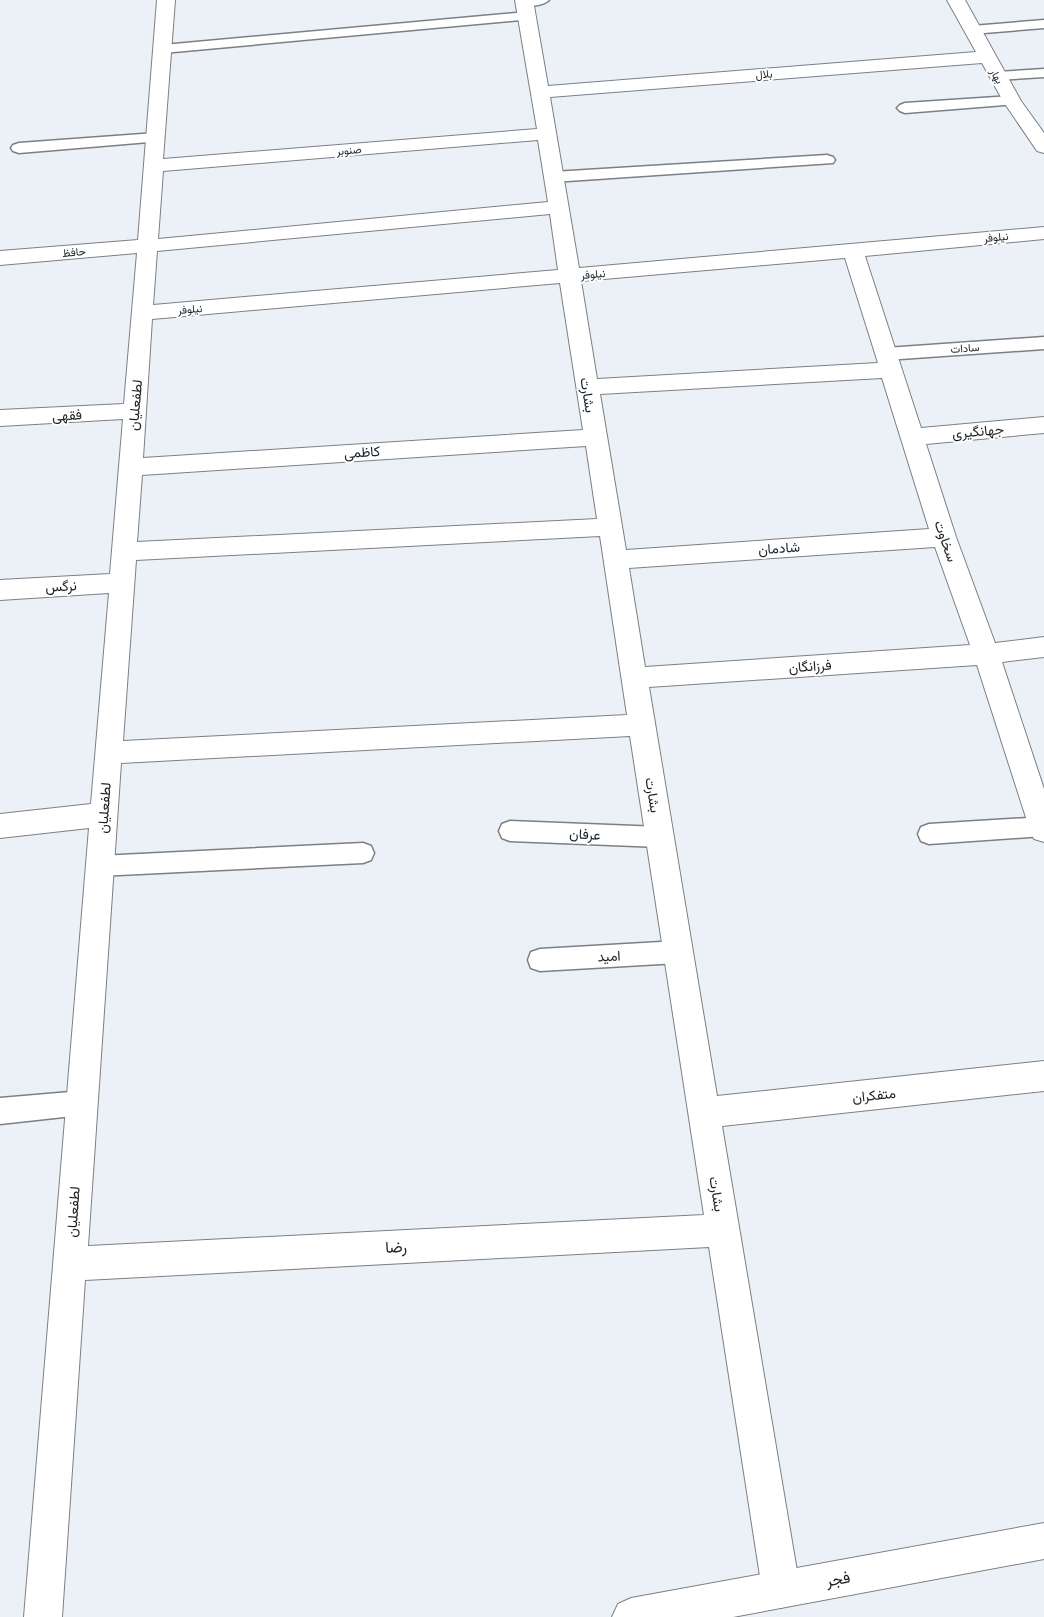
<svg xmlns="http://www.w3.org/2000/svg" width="1044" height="1617" font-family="Poppins,Vazirmatn,sans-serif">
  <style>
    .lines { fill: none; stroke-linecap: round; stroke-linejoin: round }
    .service-casing { stroke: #7b8085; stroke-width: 3 }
    .minor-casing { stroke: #7b8085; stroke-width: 2 }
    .tertiary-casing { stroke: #7b8085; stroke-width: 2 }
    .service { fill: #fff; fill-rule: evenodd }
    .minor { fill: #fff; fill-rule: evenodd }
    .tertiary { fill: #fff; fill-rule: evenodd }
    .labels { text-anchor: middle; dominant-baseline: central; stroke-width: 4; stroke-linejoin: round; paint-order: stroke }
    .far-street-label { font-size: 11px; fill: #1e2022; stroke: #fdfeff }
    .street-label { font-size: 14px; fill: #1e2022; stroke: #fdfeff }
    .near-street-label { font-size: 16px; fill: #1e2022; stroke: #fdfeff }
  </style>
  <rect width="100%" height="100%" fill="#ebf1f6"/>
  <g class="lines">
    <g class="service-casing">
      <path id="service" d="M518 0H549C543 6 528 7 519 5L517 2Z
        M526 12 531 13 533 16 531 19 163 53 158 52 156 49 158 46 163 45Z
        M1044 20V28L972 34 967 33 965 30 967 27 972 26Z
        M1044 69V77L997 80 992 79 990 76 992 73 997 72Z
        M1012 96 1017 98 1020 101 1017 104 905 113 900 111 897 108 900 105 905 103Z
        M156 133 161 135 164 138 161 141 19 153 13 151 11 148 13 145 19 143Z
        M827 155 833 157 835 160 833 163 553 182 547 180 545 177 547 174 553 172Z
        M1044 337V349L886 360 880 358 877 354 880 350 886 348Z
        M1044 817 1043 836 929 844 921 841 918 834 921 827 929 824Z
        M510 821 660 827 668 830 671 837 668 844 660 847 510 841 502 838 499 831 502 824Z
        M363 843 371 846 374 853 371 860 363 863 99 876 91 873 87 866 91 859 99 856Z
        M678 941 686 944 690 952 686 960 678 963 540 971 531 968 528 960 531 952 540 949Z
        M82 1091 91 1094 95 1103 91 1112 82 1115 0 1124V1098Z"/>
    </g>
    <g class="minor-casing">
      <path id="minor" d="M157 0H175L163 159 537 129 515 0H533L548 86 976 52 947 0H965L1021 101 1044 133V153L1037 151 1003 101 982 63 550 97 579 268 1044 227V239L865 256 921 428 1044 417V433L926 444 956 537 995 643 1044 637V657L1002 662 1044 789V842L1034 839 1030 830 977 665 649 687 717 1096 1044 1061V1091L722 1126 800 1589 794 1602 781 1608 768 1602 762 1589 709 1247 85 1280 62 1617H24L89 828 0 838V814L91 804 109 593 0 600V580L110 574 123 419 0 426V410L124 404 137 253 0 265V251L138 240ZM538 140 548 202 158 239 163 171ZM550 214 558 270 153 305 157 251ZM845 258 878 363 597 379 581 281ZM560 283 583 430 143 458 152 319ZM882 378 929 529 626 550 600 394ZM586 446 597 519 137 542 142 475ZM600 536 627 715 123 741 136 560ZM935 547 970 645 645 667 629 568ZM630 736 704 1215 88 1246 121 763Z"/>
    </g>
    <g class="tertiary-casing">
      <path id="tertiary" d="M1044 1523V1559L733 1617H612L618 1604 631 1598Z"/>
    </g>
    <use href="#service" class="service"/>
    <use href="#minor" class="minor"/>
    <use href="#tertiary" class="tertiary"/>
  </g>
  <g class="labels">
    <g class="far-street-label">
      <text transform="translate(764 74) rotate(-4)">بلال</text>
      <text transform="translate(997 76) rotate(61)">بهار</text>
      <text transform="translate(349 150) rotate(-5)">صنوبر</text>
      <text transform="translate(996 237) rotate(-6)">نیلوفر</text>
      <text transform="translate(74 252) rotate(-5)">حافظ</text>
      <text transform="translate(593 274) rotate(-5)">نیلوفر</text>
      <text transform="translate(190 309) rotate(-5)">نیلوفر</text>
      <text transform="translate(965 348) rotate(-4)">سادات</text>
    </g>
    <g class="street-label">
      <text transform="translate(588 395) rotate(81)">بشارت</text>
      <text transform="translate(135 405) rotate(-85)">لطفعلیان</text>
      <text transform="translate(67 415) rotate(-3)">فقهی</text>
      <text transform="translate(978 431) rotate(-5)">جهانگیری</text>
      <text transform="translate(362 452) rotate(-4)">کاظمی</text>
      <text transform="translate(946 541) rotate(71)">سخاوت</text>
      <text transform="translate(779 548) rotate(-4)">شادمان</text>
      <text transform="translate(61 586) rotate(-3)">نرگس</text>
      <text transform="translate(810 666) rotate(-4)">فرزانگان</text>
      <text transform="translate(653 795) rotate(81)">بشارت</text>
      <text transform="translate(104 808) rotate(-86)">لطفعلیان</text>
      <text transform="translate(585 834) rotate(3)">عرفان</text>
      <text transform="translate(609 956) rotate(-3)">امید</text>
      <text transform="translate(874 1095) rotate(-6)">متفکران</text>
      <text transform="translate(717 1194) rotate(81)">بشارت</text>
      <text transform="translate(73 1212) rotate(-86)">لطفعلیان</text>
    </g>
    <g class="near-street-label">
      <text transform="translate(396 1247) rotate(-3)">رضا</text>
      <text transform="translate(838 1579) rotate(-10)">فجر</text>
    </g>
  </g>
</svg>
